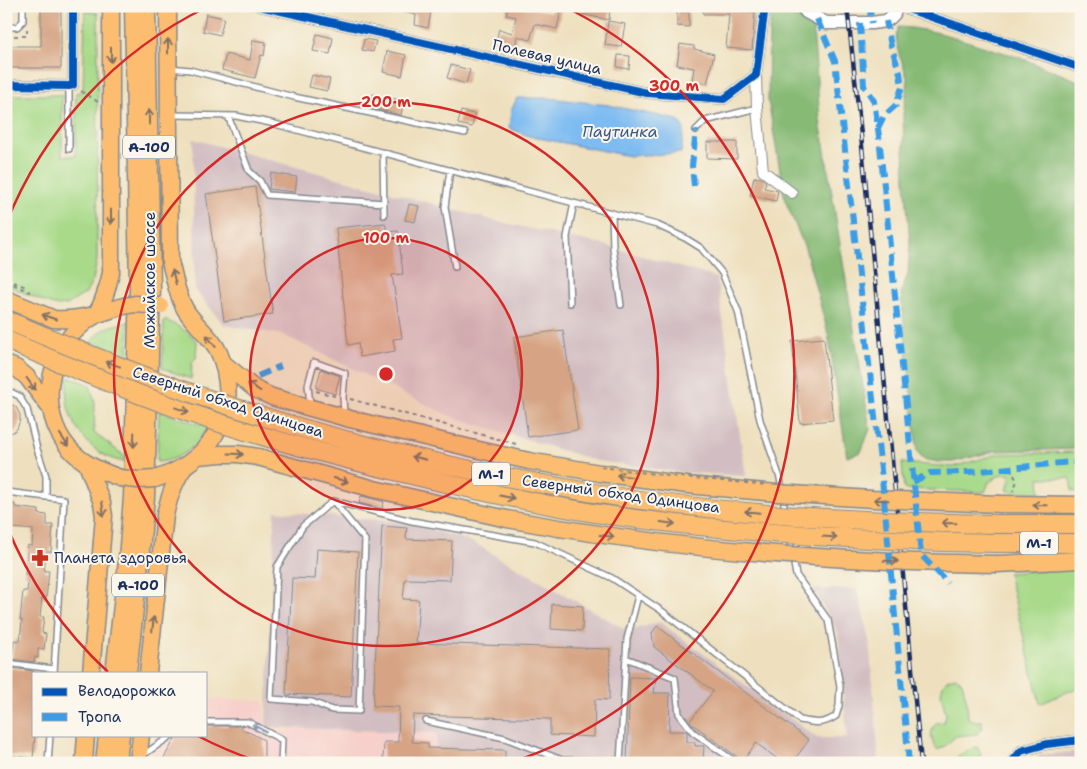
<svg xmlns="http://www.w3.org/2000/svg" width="1087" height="769" font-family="'Shantell Sans',sans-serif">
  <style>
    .built { fill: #f7d0cb }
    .industrial { fill: #d2bec2 }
    .green { fill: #a8da89; stroke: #628474 }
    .forest { fill: #86ba75; stroke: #50746a }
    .water { fill: #7dbbf1; stroke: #4c75a8 }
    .building { fill: #d6a484 }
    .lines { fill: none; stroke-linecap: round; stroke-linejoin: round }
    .service-casing { stroke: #84888e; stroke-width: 8 }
    .minor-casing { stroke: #84888e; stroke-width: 12 }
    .tertiary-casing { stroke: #84888e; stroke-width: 15 }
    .primary-casing { stroke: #84888e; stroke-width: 19 }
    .trunk-casing { stroke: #84888e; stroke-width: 20 }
    .path { stroke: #84888e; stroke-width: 2; stroke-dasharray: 4 4; stroke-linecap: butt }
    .service { stroke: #fff; stroke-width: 5 }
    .minor { stroke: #fff; stroke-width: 10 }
    .tertiary { stroke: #fff; stroke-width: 12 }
    .primary { stroke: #fcbd6f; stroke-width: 16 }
    .trunk { stroke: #fcbd6f; stroke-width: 18 }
    .rail-casing { stroke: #1b2f5e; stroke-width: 4.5 }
    .rail { stroke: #fbf7ec; stroke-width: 2.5; stroke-dasharray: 8; stroke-linecap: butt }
    .primary-bridge-casing { stroke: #84888e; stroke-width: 19; stroke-linecap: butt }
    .trunk-bridge-casing { stroke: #84888e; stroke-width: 20; stroke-linecap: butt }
    .path-bridge { stroke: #84888e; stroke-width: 2; stroke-dasharray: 4 4; stroke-linecap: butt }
    .primary-bridge { stroke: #fcbd6f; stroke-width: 16 }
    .trunk-bridge { stroke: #fcbd6f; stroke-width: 18 }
    .quiet { stroke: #3b9de6; stroke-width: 6; stroke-dasharray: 12 6; stroke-linecap: butt }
    .cycleway-casing { stroke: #fbf7ec; stroke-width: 11 }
    .cycleway { stroke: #0057b8; stroke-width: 8 }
    .oneway { stroke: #806f66 }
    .oneway2 { stroke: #8d97ae }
    .ring { fill: none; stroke: #d62828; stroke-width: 2.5 }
    .labels { text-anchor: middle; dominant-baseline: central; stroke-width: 4; stroke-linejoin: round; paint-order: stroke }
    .shield { fill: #fbf7ec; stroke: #5e6b89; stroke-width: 1 }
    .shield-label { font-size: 14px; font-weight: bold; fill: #1b2f5e }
    .street-label { font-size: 15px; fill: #1b2f5e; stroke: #fbf7ec }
    .poi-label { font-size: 15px; fill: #1b2f5e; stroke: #fbf7ec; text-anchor: start }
    .water-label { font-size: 16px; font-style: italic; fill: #38598a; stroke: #fbf7ec }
    .centre { fill: #d62828; stroke: #fbf7ec; stroke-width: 2.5 }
    .ring-label { font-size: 15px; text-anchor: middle; font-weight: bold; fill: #d62828; stroke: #fbf7ec; stroke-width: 4; stroke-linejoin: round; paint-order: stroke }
  </style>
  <rect width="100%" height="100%" fill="#fbf7ec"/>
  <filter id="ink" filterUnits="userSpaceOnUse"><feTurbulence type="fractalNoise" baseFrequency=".02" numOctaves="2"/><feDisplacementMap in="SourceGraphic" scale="10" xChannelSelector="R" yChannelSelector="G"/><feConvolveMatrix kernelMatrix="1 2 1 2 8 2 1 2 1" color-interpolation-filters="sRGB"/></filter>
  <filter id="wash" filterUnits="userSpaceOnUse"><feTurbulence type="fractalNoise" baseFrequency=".0096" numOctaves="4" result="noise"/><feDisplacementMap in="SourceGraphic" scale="20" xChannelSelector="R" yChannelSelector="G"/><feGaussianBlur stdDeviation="1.12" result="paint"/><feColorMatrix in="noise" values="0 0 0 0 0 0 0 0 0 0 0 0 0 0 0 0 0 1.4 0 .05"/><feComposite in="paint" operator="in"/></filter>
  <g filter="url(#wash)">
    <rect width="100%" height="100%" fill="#eee0be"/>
    <path class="built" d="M206 699 264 701 266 729 290 731V728L438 733 436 763H149L156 735H206Z"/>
    <path class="industrial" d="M193 139 492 220 604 245 717 278 746 476 679 472 597 461 450 416 283 335 224 325 195 290Z
      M275 511 410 523 472 542 628 631 660 622 817 738H847L838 632 813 589H857L869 637 879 763H436L437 733 266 727Z
      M1081 751V763H1028L1041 755Z"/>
    <path class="green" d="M85 12 98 13 97 260 93 280 86 293 67 305 59 306 50 304 6 285V95H62V156H76V93L83 91Z
      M164 320C177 324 187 332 197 341L196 358 192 362 191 379 162 368Z
      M129 322 128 356 90 342C103 328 110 325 129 322Z
      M68 377 90 385 95 403 94 433 122 454 125 462C118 461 112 459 106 456 86 446 69 422 67 400 66 392 67 385 68 377Z
      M159 411 208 427C197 446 180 461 157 462Z
      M1081 452V492L1072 491 1070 478H1039L1040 493 1007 491 1011 475 1002 474 989 482 985 492 904 489 902 463 953 467 998 454Z
      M1081 567V686L1040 704 1008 573Z
      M956 677 962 682 967 703 968 718 974 721H982V729L977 734 956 736 945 746 938 750C930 740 929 733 936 723L944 722 946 715 941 693 943 685 948 679Z
      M977 747 981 753 979 763H953C959 753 967 750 977 747Z"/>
    <path class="forest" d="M773 6H790L813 28 820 120 870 429 861 452 847 457 828 333 805 248 785 200 768 100 769 30Z
      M898 27 912 28 940 33 1018 57 1081 82V449L995 451 953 462H938L923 459 917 451 901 292 908 274 910 242 905 182 903 114 908 81 903 64 899 55 896 38Z"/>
    <path class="water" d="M517 98H549L608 105 678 120 684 129 681 153 629 156 529 136 509 128 511 111Z"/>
    <g id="blocks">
      <path class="building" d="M41 6H61V68H6V46H41Z
        M390 6H432L428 28 415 25 416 15 390 9Z
        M508 6H517L530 9 531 8 551 12 552 6H562L557 29 535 24 530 40 517 36 515 48 506 46V48L495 45 499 29 512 33 516 17 506 15Z
        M583 6 610 9 609 20 581 14Z
        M703 6H739V11L755 12 752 50 726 48 729 14H703Z
        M677 12H689V27L677 26Z
        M206 14 224 18 220 35 203 31Z
        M608 21 625 24 621 47 605 45Z
        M317 34 333 38 330 54 313 51Z
        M364 39 376 41 373 52 362 50Z
        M253 40 266 42 264 56 261 55 255 78 222 70 226 54 250 60Z
        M680 44 694 46V49L714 54 707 84 692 80 694 68 677 65Z
        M387 51 406 55 402 76 383 72Z
        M618 55 630 56 629 69 617 67Z
        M451 65 470 70 466 84 447 78Z
        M312 75 330 79 327 91 309 87Z
        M373 94 404 101 401 115 370 108Z
        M461 111 475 114 472 127 458 124Z
        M707 142H737V159L707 158Z
        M271 173 297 177 295 192 269 189Z
        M754 177 761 178 766 182 764 188 778 191 776 201 750 195Z
        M255 187 273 314 224 321 206 194Z
        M409 204 419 206 415 222 405 220Z
        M385 223 387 232 398 231 403 274 392 275 402 338 393 339 395 351 360 357 358 343 348 345 336 228Z
        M563 330 578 430 528 437 514 337Z
        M824 338 833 420 800 423 792 341Z
        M321 369 340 376 335 394 316 388Z
        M6 401 16 407 20 415V420L17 429 13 432 6 435Z
        M361 496 384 502 382 509 359 503Z
        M6 504H15V507L39 510V514L47 515V525H53L51 552H46L44 571H49L46 599 42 598 40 617H44L42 633 46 634 44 649H38V658L35 657 34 662 12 659 14 640 20 641 22 620H20L23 591H27L29 575H25L26 564 28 545 32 546 33 530 13 528V523L6 522Z
        M382 526 407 528 406 539 452 541 450 580 405 579 403 599 419 600 416 643 610 649 609 700 595 699 594 737 550 735V719L413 715 412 742 428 743V748L505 750V763H437V761L383 759 384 742H398L399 707 373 706Z
        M317 549 358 552 351 697 286 694 292 578 315 579Z
        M552 604 583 606 582 631 551 629Z
        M657 626 809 740 792 763H783L756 743 743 761 691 723 690 721 713 691 654 647 652 633Z
        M11 668 33 671 34 735H35L33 758 6 755V681L7 673H10Z
        M630 677 656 678 654 693H670L669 731H687V742H695V746H704L703 763H627Z
        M206 726H241V728L264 740V763H161L177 735H206Z"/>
    </g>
  </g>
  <g filter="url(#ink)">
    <use href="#blocks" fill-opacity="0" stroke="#84888e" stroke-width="1"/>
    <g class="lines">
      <g class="service-casing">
        <path id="service" d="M6 27H17L23 21V6
          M170 68 190 70 294 97 465 133
          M172 115 236 116 271 123 657 225 685 238 701 248 722 273 738 311 760 420 780 478 785 511
          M228 116 249 171 260 181 267 195 384 203
          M696 130 705 121 757 108
          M69 149V86
          M383 152 384 215
          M450 170 445 207 455 267
          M612 213 613 248 621 305
          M570 303 567 237 574 203
          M6 390 19 396 27 409 37 449 46 476V497
          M310 405 308 385 314 362 345 373 343 397 344 415
          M6 492 64 499 54 673
          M333 501 365 540 359 711 332 710 312 702 271 699 277 567 303 526 333 501 412 521 535 542 612 578 662 611 800 720C815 723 823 725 836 716L839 706 840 686 828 620 796 575 789 537
          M626 658 675 678 679 714 693 732 737 763
          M6 663 54 669
          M426 721 505 738 562 760 620 761
          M206 722H248L282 740 281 763
          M141 753H146L172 735
          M6 759 35 763
          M48 763 50 735
          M620 763 627 639 638 596"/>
      </g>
      <g class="minor-casing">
        <path id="minor" d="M259 6 647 93 724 99 756 75 765 6
          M899 6 1081 68
          M756 75 757 108 763 171 792 193
          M6 85 69 86 73 85V6
          M1011 763 1021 751 1047 744 1081 740"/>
      </g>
      <g class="tertiary-casing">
        <path id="tertiary" d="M802 6 806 12 826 23H872L886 21 890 18 894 14 896 6"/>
      </g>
      <g class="primary-casing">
        <path id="primary" d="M111 6V273C108 285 103 307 94 316 91 318 87 320 84 323 78 328 71 335 66 342 39 381 45 438 88 464 98 470 109 474 120 478
          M6 299 54 319C67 320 81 318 94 315 104 313 114 308 124 306
          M223 363 255 389 272 397 350 419 479 450 529 461 600 473 687 485 777 493
          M6 364 16 368 27 377 51 409
          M198 456 221 454H238L258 457 374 489 507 519 559 528
          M87 464 102 503 104 516 91 673
          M155 479C178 472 199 459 213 438 217 430 222 423 225 414 231 396 226 364 216 347 207 333 193 323 185 309 177 295 174 277 170 261L168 6
          M1000 504 1081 505
          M997 564 1081 560
          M114 673 126 571 132 497 138 287 133 6
          M128 673 139 572 146 497 152 288 147 6
          M148 673 165 515C169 497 174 481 185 466
          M84 763 86 735
          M104 763 107 735
          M118 763 121 735
          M138 763 141 735"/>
      </g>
      <g class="trunk-casing">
        <path id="trunk" d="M998 524H1081
          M997 543H1081"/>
      </g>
      <path class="path" d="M6 36H27V26
        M81 91 98 102
        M6 279 26 287
        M6 281 30 292
        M6 380 10 382 12 385
        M316 391 335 396
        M350 399 516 444
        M1010 468 1017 481 1013 491"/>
      <use href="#service" class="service"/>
      <use href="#minor" class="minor"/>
      <use href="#tertiary" class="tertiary"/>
      <use href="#primary" class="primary"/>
      <use href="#trunk" class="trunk"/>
      <g class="rail-casing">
        <path id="rail" d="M847 6 860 125 921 763"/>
      </g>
      <use href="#rail" class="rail"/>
      <g class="primary-bridge-casing">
        <path id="primary-bridge" d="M124 306 135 304 160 306
          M120 478 138 480 155 479
          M777 493 872 499 1000 504
          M559 528C704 552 851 562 997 564"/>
      </g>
      <g class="trunk-bridge-casing">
        <path id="trunk-bridge" d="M6 320C69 346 132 373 197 395 326 439 460 471 594 493 727 515 863 522 998 524
          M6 340C66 366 126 390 187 412 256 436 328 455 399 472 464 488 529 502 594 513 728 533 863 541 997 543"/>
      </g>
      <path class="path-bridge" d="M601 467 669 476 768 485"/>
      <use href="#primary-bridge" class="primary-bridge"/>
      <use href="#trunk-bridge" class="trunk-bridge"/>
      <path class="quiet" d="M864 6 870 11 872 23
        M817 19 835 61 882 479 909 763
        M860 23 864 86 874 101 879 136 921 555 948 583
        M878 128 884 116 896 105 902 87 900 73 891 46 886 21
        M694 186 692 166 696 130
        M258 376 281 366
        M913 482 930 473 969 472 1071 462 1081 463"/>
      <g class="cycleway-casing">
        <path id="cycleway" d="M259 6 647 93 724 99 756 75 765 6
          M899 6 1081 68
          M6 85 69 86 73 85V6
          M1011 763 1021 751 1047 744 1081 740"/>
      </g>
      <use href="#cycleway" class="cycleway"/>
    </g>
    <defs><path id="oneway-shaft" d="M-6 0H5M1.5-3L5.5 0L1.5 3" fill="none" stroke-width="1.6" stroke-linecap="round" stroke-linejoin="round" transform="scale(1.25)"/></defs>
    <g class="oneway">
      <use href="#oneway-shaft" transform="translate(168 46) rotate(-90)"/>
      <use href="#oneway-shaft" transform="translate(111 55) rotate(90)"/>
      <use href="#oneway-shaft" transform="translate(149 117) rotate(-91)"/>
      <use href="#oneway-shaft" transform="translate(111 217) rotate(90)"/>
      <use href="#oneway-shaft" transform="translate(174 277) rotate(-105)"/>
      <use href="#oneway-shaft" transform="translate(49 317) rotate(-161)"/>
      <use href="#oneway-shaft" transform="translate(211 341) rotate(-128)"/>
      <use href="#oneway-shaft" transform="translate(113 364) rotate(-160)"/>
      <use href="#oneway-shaft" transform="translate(31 384) rotate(54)"/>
      <use href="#oneway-shaft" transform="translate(254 387) rotate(-148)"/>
      <use href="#oneway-shaft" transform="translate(182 410) rotate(20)"/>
      <use href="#oneway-shaft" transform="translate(64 440) rotate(56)"/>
      <use href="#oneway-shaft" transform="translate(134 440) rotate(92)"/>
      <use href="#oneway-shaft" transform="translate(236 454) rotate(3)"/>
      <use href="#oneway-shaft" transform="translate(419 458) rotate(-166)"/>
      <use href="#oneway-shaft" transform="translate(624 476) rotate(-172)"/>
      <use href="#oneway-shaft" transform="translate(341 480) rotate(15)"/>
      <use href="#oneway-shaft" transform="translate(507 497) rotate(12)"/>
      <use href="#oneway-shaft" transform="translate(881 500) rotate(-178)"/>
      <use href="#oneway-shaft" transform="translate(1040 505) rotate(-179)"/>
      <use href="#oneway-shaft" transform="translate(103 509) rotate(83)"/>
      <use href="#oneway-shaft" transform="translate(752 512) rotate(-174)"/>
      <use href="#oneway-shaft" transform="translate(668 523) rotate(8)"/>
      <use href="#oneway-shaft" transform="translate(949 523) rotate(-179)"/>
      <use href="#oneway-shaft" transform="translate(607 536) rotate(8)"/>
      <use href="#oneway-shaft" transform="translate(830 537) rotate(4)"/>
      <use href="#oneway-shaft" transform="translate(891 561) rotate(2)"/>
      <use href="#oneway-shaft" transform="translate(153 624) rotate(-84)"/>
    </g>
    <use class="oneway2" href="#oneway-shaft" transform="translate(259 728) rotate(-152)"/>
  </g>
  <circle cx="386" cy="374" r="136" fill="#d62828" fill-opacity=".12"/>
  <g class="ring">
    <circle cx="386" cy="374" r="136"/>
    <circle cx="386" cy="374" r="272"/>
    <path d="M260 762A408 408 0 0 1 198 736M108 672A408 408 0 0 1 6 524M6 224A408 408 0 0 1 207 7M565 7A408 408 0 0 1 512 762"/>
  </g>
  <defs>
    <g id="pharmacy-bare" transform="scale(1.35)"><path d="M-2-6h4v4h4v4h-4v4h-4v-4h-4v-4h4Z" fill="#c8321e" stroke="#fbf7ec" stroke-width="2.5" paint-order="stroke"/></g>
  </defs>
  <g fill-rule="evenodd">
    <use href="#pharmacy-bare" x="40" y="558"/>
  </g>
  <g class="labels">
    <g class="shield">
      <rect x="123" y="135.5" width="52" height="23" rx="4"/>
      <rect x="472" y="462.5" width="38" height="23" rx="4"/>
      <rect x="1020" y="531.5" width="38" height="23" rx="4"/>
      <rect x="112" y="573.5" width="52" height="23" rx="4"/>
    </g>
    <g class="shield-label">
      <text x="149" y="147">А-100</text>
      <text x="491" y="474">М-1</text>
      <text x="1039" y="543">М-1</text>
      <text x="138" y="585">А-100</text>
    </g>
    <g class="street-label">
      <text transform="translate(547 57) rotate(13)">Полевая улица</text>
      <text transform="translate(150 280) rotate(-90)">Можайское шоссе</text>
      <text transform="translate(228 402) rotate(18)">Северный обход Одинцова</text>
      <text transform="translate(621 494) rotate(8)">Северный обход Одинцова</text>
    </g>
    <g class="poi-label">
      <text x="54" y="558">Планета здоровья</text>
    </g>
    <g class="water-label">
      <text x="620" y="131">Паутинка</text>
    </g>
  </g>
  <circle cx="386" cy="374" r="8" class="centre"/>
  <g class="ring-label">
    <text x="674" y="91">300 m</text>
    <text x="386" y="107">200 m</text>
    <text x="386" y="243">100 m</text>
  </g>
  <rect width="1087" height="769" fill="none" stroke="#fbf7ec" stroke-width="25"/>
  <rect x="32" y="672" width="175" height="65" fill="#fbf7ec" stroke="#a1a7b3"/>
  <rect x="42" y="688" width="25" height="8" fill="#0057b8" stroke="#a1a7b3"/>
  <text x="78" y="696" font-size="15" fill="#1b2f5e">Велодорожка</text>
  <rect x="42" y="713" width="25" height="8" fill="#3b9de6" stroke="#a1a7b3"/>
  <text x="78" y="722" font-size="15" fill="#1b2f5e">Тропа</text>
</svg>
